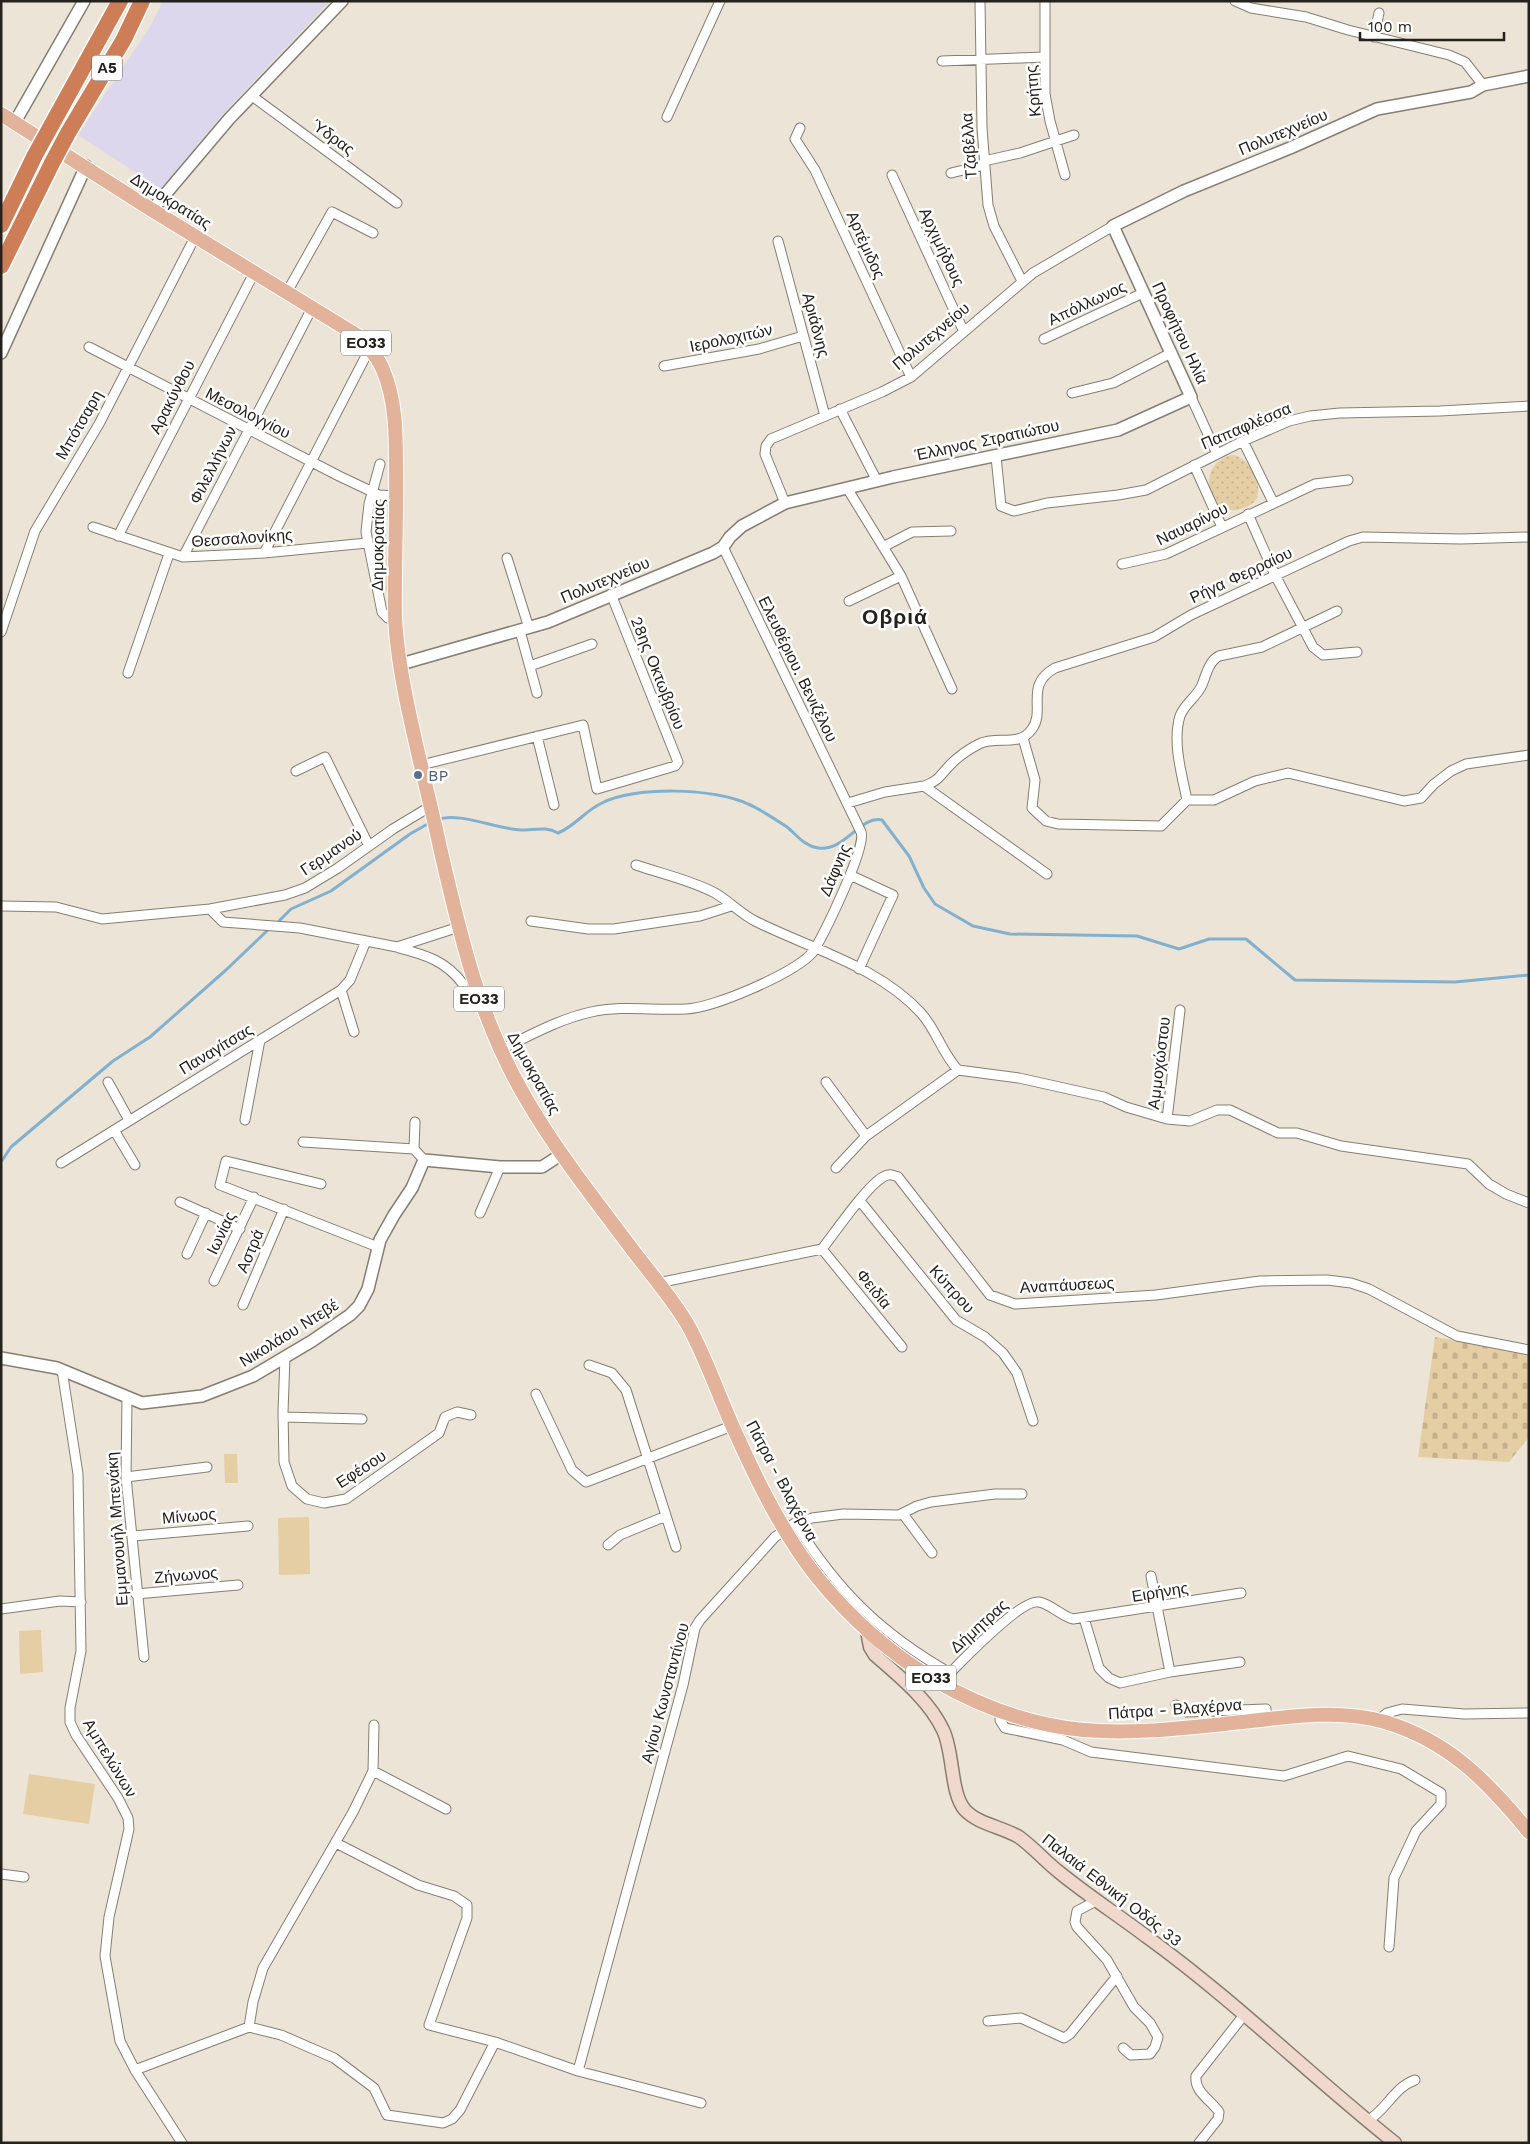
<svg xmlns="http://www.w3.org/2000/svg" width="1530" height="2144" font-family="'Work Sans',sans-serif">
  <style>
    .industrial { fill: #dcd7ed }
    .cemetery { fill: url(#cemetery-stones) }
    .park { fill: url(#park-dots) }
    .pitch { fill: #e6cea4 }
    .lines { fill: none; stroke-linecap: round; stroke-linejoin: round }
    .stream { stroke: #82b1d0; stroke-width: 3 }
    .minor-casing { stroke: #867e72; stroke-width: 11 }
    .tertiary-casing { stroke: #867e72; stroke-width: 14 }
    .secondary-casing { stroke: #867e72; stroke-width: 15 }
    .primary-casing { stroke: #fff; stroke-width: 16 }
    .motorway-casing { stroke: #fff; stroke-width: 19 }
    .minor { stroke: #fff; stroke-width: 9 }
    .tertiary { stroke: #fff; stroke-width: 11 }
    .secondary { stroke: #f0d8cc; stroke-width: 12 }
    .primary { stroke: #e2b29a; stroke-width: 14 }
    .motorway { stroke: #ce7e56; stroke-width: 16 }
    .motorway-bridge-casing { stroke: #fff; stroke-width: 19; stroke-linecap: butt }
    .motorway-bridge { stroke: #ce7e56; stroke-width: 16 }
    .service-dot { fill: #5c6f8a; stroke: #fff; stroke-width: 2 }
    .labels { text-anchor: middle; dominant-baseline: central; stroke-width: 5; stroke-linejoin: round; paint-order: stroke }
    .shield { fill: #fff; stroke: #666461; stroke-width: 1 }
    .shield-label { font-size: 15px; font-weight: bold; fill: #25221d }
    .street-label { font-size: 16px; fill: #25221d; stroke: #fff }
    .service-label { font-size: 16px; fill: #4e5e75; stroke: #fff; text-anchor: start }
    .district-label { font-size: 21px; font-weight: bold; letter-spacing: 1px; fill: #25221d; stroke: #fff }
  </style>
  <defs>
    <pattern id="cemetery-stones" width="16" height="16" patternUnits="userSpaceOnUse" patternTransform="scale(1.25)"><rect width="16" height="16" fill="#e6cea4"/><path d="M2 7V4a2 2 0 0 1 4 0v3zM10 15v-3a2 2 0 0 1 4 0v3z" fill="#c5b18d"/></pattern>
    <pattern id="park-dots" width="8" height="8" patternUnits="userSpaceOnUse" patternTransform="scale(1.25)"><rect width="8" height="8" fill="#e6cea4"/><path d="M2 2h.1M6 6h.1" fill="none" stroke="#c5b18d" stroke-width="1.8" stroke-linecap="round"/></pattern>
  </defs>
  <rect width="100%" height="100%" fill="#ece4d6"/>
  <path class="industrial" d="M163 1H330L222 115 161 189 78 135 151 25Z"/>
  <path class="cemetery" d="M1435 1337 1529 1353V1437L1509 1462 1418 1457Z"/>
  <path class="park" d="M1232 455C1248 456 1263 483 1257 498 1254 504 1247 507 1241 509 1207 519 1194 464 1232 455Z
    M375 504H385L387 591H383C376 561 372 535 375 504Z"/>
  <path class="pitch" d="M224 1454H237L238 1483H225Z
    M309 1517 310 1574 279 1575 278 1518Z
    M41 1630 43 1672 20 1674 19 1631Z
    M29 1774 95 1784 89 1824 23 1814Z"/>
  <g class="lines">
    <path class="stream" d="M437 820C458 811 496 829 521 830 535 830 546 826 558 833 574 827 586 810 602 803 633 786 716 788 748 804 758 808 778 821 787 827 797 835 804 846 818 848 845 852 860 815 882 820L909 856 924 888 935 904 973 926 1010 934 1137 936 1179 949 1209 939H1246L1295 980 1455 982 1529 975
      M276 924 291 909 331 891 410 834 431 822
      M1 1162 11 1147 113 1061 150 1037 226 970 269 929"/>
    <g class="minor-casing">
      <path id="minor" d="M980 1 982 128 988 205 994 226 1022 281
        M1045 1V94L1050 121 1065 175
        M1235 1 1251 8 1306 17 1348 30 1449 55 1465 62 1483 85
        M1374 37 1379 13
        M942 61 1045 57
        M252 96 397 203
        M667 117 720 1
        M800 128 795 139 815 170 911 377
        M984 161 1020 153 1074 135
        M951 173 984 165
        M892 175 964 332
        M778 241 825 416
        M287 292 332 212 373 233
        M1044 339 1143 293
        M89 347 339 476 379 495 397 496
        M664 366 759 349 803 336
        M1072 393 1113 383 1171 353
        M1191 397 1217 454
        M840 409 877 481
        M1243 441 1273 502
        M996 457 1001 506 1014 511 1047 503 1118 495 1146 490 1243 441 1289 421 1310 416 1340 413 1440 411 1529 406
        M380 464 369 504 366 532 382 612 388 618 395 621
        M1194 465 1222 527
        M847 488 901 576 952 689
        M785 503 765 454 766 446 771 439 882 392 911 377 1033 273 1113 226
        M1248 514 1275 575 1313 647 1323 655 1357 652
        M93 527 183 557 264 553 367 543
        M118 536 254 273
        M883 547 912 532 951 531
        M264 553 370 348
        M183 557 312 308
        M507 558 529 628
        M1122 564 1166 554 1315 484 1348 480
        M849 601 901 576
        M520 631 537 693
        M1 632 35 531 99 424 195 237
        M530 666 592 644
        M128 673 169 554
        M537 736 554 805
        M1023 738 1035 780 1032 808 1046 821 1058 824 1161 826 1187 800H1214L1255 781 1288 773 1404 801 1421 798 1434 784 1451 771 1466 764 1529 755
        M421 765 583 725 597 789 675 766 678 762 611 594
        M296 771 325 757 369 846
        M924 786C938 782 941 774 951 764 958 757 969 749 979 744 997 735 1019 748 1032 729 1046 710 1024 685 1055 668L1154 637 1191 615 1349 541 1363 537 1461 539 1529 537
        M1187 800C1182 775 1172 742 1180 716 1184 704 1197 697 1202 685 1206 675 1209 661 1219 656L1262 647 1337 611
        M848 803 885 792 924 786 1047 874
        M636 865C662 874 691 880 715 893 729 901 741 914 755 921 811 949 878 966 921 1013 937 1031 942 1053 958 1070L1019 1078 1104 1097 1126 1107 1167 1119 1190 1121 1217 1110H1230L1278 1133H1297L1341 1146 1468 1164 1489 1184 1506 1194 1529 1203
        M850 875 893 895 859 969
        M1 906 56 907 102 919 210 909 223 922 300 928 397 947 459 927
        M210 909 285 895 305 888 338 868 393 829 431 806
        M531 921 588 929H614L700 916 731 906
        M399 948C426 955 446 961 463 984
        M341 990 354 1032
        M500 1050C529 1036 559 1019 591 1012 623 1005 654 1011 686 1009 714 1008 795 973 813 952 824 934 867 847 861 832L723 547
        M108 1082 129 1120
        M826 1082 866 1136
        M1167 1119 1180 1010
        M245 1120 260 1040
        M415 1122 414 1149 424 1160
        M114 1130 135 1165
        M303 1142 414 1149
        M61 1163 341 990 350 980 366 941
        M836 1168 866 1136 958 1070
        M321 1184 226 1161 220 1185 378 1247
        M860 1201 956 1320 985 1337 1003 1353 1017 1373 1033 1421
        M180 1202 240 1229
        M480 1213 500 1167
        M822 1249 902 1347
        M187 1254 206 1213
        M214 1281 254 1197
        M658 1283 822 1249C836 1231 866 1187 883 1177 889 1173 893 1175 898 1177L990 1295 1015 1304 1156 1295 1260 1281 1327 1280 1351 1283 1369 1289 1457 1336 1529 1350
        M243 1305 284 1209
        M285 1357 283 1412 284 1462 292 1486 307 1499 324 1503 346 1499 439 1433 445 1417 457 1412 471 1415
        M589 1365 612 1373 626 1390 676 1547
        M62 1370 78 1474 81 1651 70 1708V1722L76 1735 118 1798 128 1818 129 1829 109 1917 105 1956 120 2041 135 2070 182 2143
        M536 1394 572 1470 586 1482 732 1426
        M127 1398 126 1477 144 1657
        M283 1417 362 1419
        M126 1477 207 1467
        M903 1514 932 1553
        M795 1523C838 1591 880 1633 950 1673 964 1659 1021 1599 1039 1602 1051 1604 1061 1616 1073 1619L1241 1593
        M133 1536 248 1526
        M608 1545 620 1535 666 1516
        M1151 1576 1170 1672
        M136 1594 238 1585
        M1 1609 60 1601 81 1602
        M1084 1618 1099 1668 1109 1678 1120 1683 1170 1672 1240 1662
        M1176 1705 1187 1712 1266 1709 1267 1720
        M1001 1711 1000 1720 1005 1728 1063 1740 1091 1752 1284 1776 1348 1756 1401 1769 1441 1793V1804L1416 1831 1394 1878 1389 1947
        M1378 1720 1387 1713 1402 1709 1464 1714 1529 1713
        M373 1771 446 1809
        M336 1843 418 1885 454 1896 467 1905V1918L429 2025 495 2042 578 2071 701 2103
        M1 1874 24 1877
        M1096 1901 1077 1911 1075 1922 1077 1927 1107 1960 1134 2007 1150 2023 1158 2037 1155 2047 1150 2054 1131 2055 1123 2048
        M988 2021 1021 2018 1064 2038 1070 2034 1117 1976
        M249 2027 253 2002 263 1968 353 1812 373 1771 374 1725
        M135 2070 249 2027 281 2035 334 2058 374 2088 387 2115 443 2123 452 2119 460 2110 495 2042
        M578 2071 683 1685 695 1628 700 1620 775 1537 795 1523 812 1518 843 1514 899 1515 917 1506 931 1502 995 1494H1022
        M1367 2121C1387 2110 1393 2088 1415 2080
        M1199 2143 1218 2119 1219 2112C1211 2100 1194 2092 1196 2076L1244 2015"/>
    </g>
    <g class="tertiary-casing">
      <path id="tertiary" d="M15 122 84 1
        M152 210 229 119 342 1
        M1 353 86 166
        M401 664 548 622 713 553 723 547 730 537 742 526 785 503 893 477 1118 430 1191 397 1113 226 1184 191 1290 148 1377 109 1471 92 1483 85 1529 76
        M1 1358 57 1368 142 1403 202 1396 253 1376 312 1341 350 1315 359 1306 368 1289 380 1240 394 1215 412 1188 424 1160 500 1167H542L562 1154"/>
    </g>
    <g class="secondary-casing">
      <path id="secondary" d="M867 1631 870 1647 875 1655C900 1677 929 1700 943 1730 954 1752 950 1793 965 1810 978 1824 1002 1827 1019 1837 1033 1847 1045 1861 1059 1872 1087 1895 1118 1915 1147 1937 1234 2000 1311 2076 1395 2143"/>
    </g>
    <g class="primary-casing">
      <path id="primary" d="M1 114 152 210 358 336C368 346 378 357 383 370 396 400 396 435 396 467 397 517 394 568 395 618 397 654 404 691 412 726 421 768 432 810 441 852 461 939 480 1020 525 1097 558 1154 599 1205 638 1257 655 1279 675 1302 689 1327 708 1362 720 1400 737 1436 759 1485 784 1535 817 1577 883 1659 977 1719 1083 1730 1130 1734 1177 1729 1224 1724 1276 1719 1334 1707 1385 1722 1449 1741 1488 1782 1529 1832"/>
    </g>
    <g class="motorway-casing">
      <path id="motorway" d="M51 126 120 1
        M68 133 124 39 142 1
        M1 225 35 155
        M1 266 52 163"/>
    </g>
    <use href="#minor" class="minor"/>
    <use href="#tertiary" class="tertiary"/>
    <use href="#secondary" class="secondary"/>
    <use href="#primary" class="primary"/>
    <use href="#motorway" class="motorway"/>
    <g class="motorway-bridge-casing">
      <path id="motorway-bridge" d="M35 155 51 126
        M52 163 68 133"/>
    </g>
    <use href="#motorway-bridge" class="motorway-bridge"/>
  </g>
  <circle class="service-dot" cx="418" cy="775" r="5"/>
  <g class="labels">
    <g class="shield">
      <rect x="92" y="55.5" width="30" height="25" rx="4"/>
      <rect x="341" y="330.5" width="50" height="25" rx="4"/>
      <rect x="454" y="986.5" width="50" height="25" rx="4"/>
      <rect x="906" y="1665.5" width="50" height="25" rx="4"/>
    </g>
    <g class="shield-label">
      <text x="107" y="68">Α5</text>
      <text x="366" y="343">ΕΟ33</text>
      <text x="479" y="999">ΕΟ33</text>
      <text x="931" y="1678">ΕΟ33</text>
    </g>
    <g class="street-label">
      <text transform="translate(1033 91) rotate(-95)">Κρήτης</text>
      <text transform="translate(1283 132) rotate(-23)">Πολυτεχνείου</text>
      <text transform="translate(333 137) rotate(36)">Ύδρας</text>
      <text transform="translate(969 146) rotate(-94)">Τζαβέλλα</text>
      <text transform="translate(171 201) rotate(32)">Δημοκρατίας</text>
      <text transform="translate(866 245) rotate(66)">Αρτέμιδος</text>
      <text transform="translate(942 247) rotate(65)">Αρχιμήδους</text>
      <text transform="translate(1087 303) rotate(-25)">Απόλλωνος</text>
      <text transform="translate(816 325) rotate(75)">Αριάδνης</text>
      <text transform="translate(1180 333) rotate(65)">Προφήτου Ηλία</text>
      <text transform="translate(931 336) rotate(-40)">Πολυτεχνείου</text>
      <text transform="translate(731 338) rotate(-12)">Ιερολοχιτών</text>
      <text transform="translate(172 397) rotate(-63)">Αρακύνθου</text>
      <text transform="translate(248 413) rotate(27)">Μεσολογγίου</text>
      <text transform="translate(79 425) rotate(-60)">Μπότσαρη</text>
      <text transform="translate(1246 426) rotate(-23)">Παπαφλέσσα</text>
      <text transform="translate(987 440) rotate(-12)">Έλληνος Στρατιώτου</text>
      <text transform="translate(213 465) rotate(-63)">Φιλελλήνων</text>
      <text transform="translate(1192 524) rotate(-26)">Ναυαρίνου</text>
      <text transform="translate(242 538) rotate(-4)">Θεσσαλονίκης</text>
      <text transform="translate(378 545) rotate(-89)">Δημοκρατίας</text>
      <text transform="translate(1241 575) rotate(-25)">Ρήγα Φερραίου</text>
      <text transform="translate(605 580) rotate(-23)">Πολυτεχνείου</text>
      <text transform="translate(798 669) rotate(64)">Ελευθέριου. Βενιζέλου</text>
      <text transform="translate(658 673) rotate(68)">28ης Οκτωβρίου</text>
      <text transform="translate(331 852) rotate(-34)">Γερμανού</text>
      <text transform="translate(835 870) rotate(-67)">Δάφνης</text>
      <text transform="translate(216 1049) rotate(-31)">Παναγίτσας</text>
      <text transform="translate(1159 1063) rotate(-83)">Αμμοχώστου</text>
      <text transform="translate(534 1073) rotate(61)">Δημοκρατίας</text>
      <text transform="translate(221 1233) rotate(-64)">Ιωνίας</text>
      <text transform="translate(250 1251) rotate(-67)">Αστρά</text>
      <text transform="translate(1067 1285) rotate(-3)">Αναπάυσεως</text>
      <text transform="translate(874 1289) rotate(51)">Φειδία</text>
      <text transform="translate(952 1289) rotate(48)">Κύπρου</text>
      <text transform="translate(289 1333) rotate(-32)">Νικολάου Ντεβέ</text>
      <text transform="translate(361 1469) rotate(-33)">Εφέσου</text>
      <text transform="translate(782 1481) rotate(62)">Πάτρα - Βλαχέρνα</text>
      <text transform="translate(189 1516) rotate(-5)">Μίνωος</text>
      <text transform="translate(117 1529) rotate(-94)">Εμμανουήλ Μπενάκη</text>
      <text transform="translate(186 1575) rotate(-5)">Ζήνωνος</text>
      <text transform="translate(1160 1592) rotate(-9)">Ειρήνης</text>
      <text transform="translate(979 1626) rotate(-42)">Δήμητρας</text>
      <text transform="translate(665 1693) rotate(-75)">Αγίου Κωνσταντίνου</text>
      <text transform="translate(1175 1709) rotate(-4)">Πάτρα - Βλαχέρνα</text>
      <text transform="translate(110 1758) rotate(59)">Αμπελώνων</text>
      <text transform="translate(1112 1890) rotate(38)">Παλαιά Εθνική Οδός 33</text>
    </g>
    <g class="service-label">
      <text x="428" y="775">BP</text>
    </g>
    <g class="district-label">
      <text x="895" y="616">Οβριά</text>
    </g>
  </g>
  <rect width="1530" height="2144" fill="none" stroke="#25221d" stroke-width="5"/>
  <path d="M1360 32v8h144v-8" fill="none" stroke="#25221d" stroke-width="2.5"/>
  <text x="1368" y="32" font-size="15" fill="#25221d" stroke="#ffffff" stroke-width="4" paint-order="stroke">100 m</text>
</svg>
